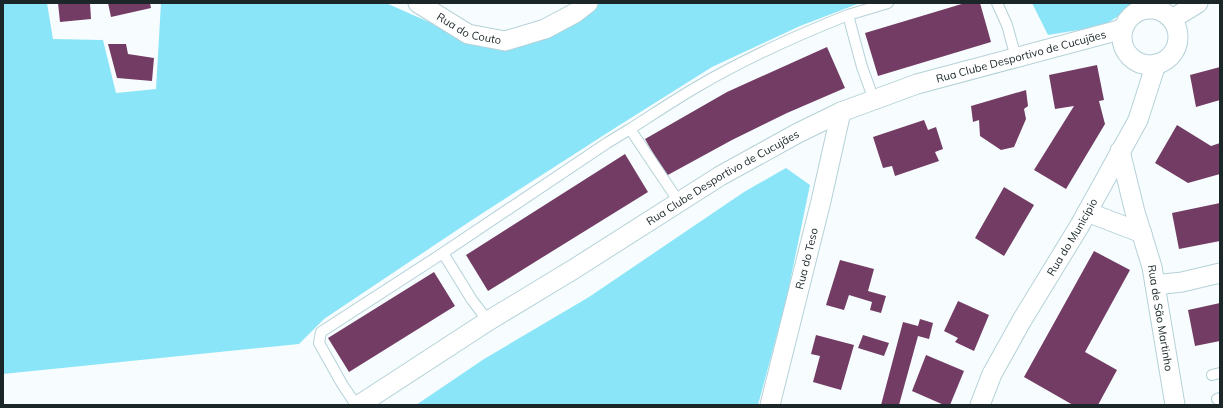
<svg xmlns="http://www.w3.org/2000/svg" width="1223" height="408" font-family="Mulish,sans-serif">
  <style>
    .green { fill: #8be5f8 }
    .building { fill: #733c65 }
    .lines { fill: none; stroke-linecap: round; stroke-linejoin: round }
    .lane-casing { stroke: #b4d1d8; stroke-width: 12 }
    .street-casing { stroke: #b4d1d8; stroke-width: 21 }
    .lane { stroke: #fff; stroke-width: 10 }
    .street { stroke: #fff; stroke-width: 19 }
    .labels { text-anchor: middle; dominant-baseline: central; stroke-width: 4; stroke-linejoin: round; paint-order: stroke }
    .street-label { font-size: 11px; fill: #1a2628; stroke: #fff }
  </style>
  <rect width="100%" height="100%" fill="#f7fdfe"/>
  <path class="green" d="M3 3H47L53 39 103 40 116 93 156 89 161 3H386L465 38 504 46 594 3H860L800 26 712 67 615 128 472 220 324 319 299 344 3 374Z
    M1032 3H1138L1103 26 1048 35Z
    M786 168 810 185 786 301 758 405H416L484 359 589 297 744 192Z"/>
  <path class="building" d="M58 3H90L91 19 60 22Z
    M108 3H150L151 8 111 17Z
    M965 3H980L991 42 878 76 865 33Z
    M108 44H126L128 54 154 58 152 81 117 78Z
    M827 47 845 88 787 113 732 140 666 176 645 139 727 92Z
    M1097 65 1104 100 1099 101 1105 124 1066 189 1034 170 1074 106 1055 109 1049 75Z
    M1220 67V100L1196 107 1190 75Z
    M1026 90 1028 106 1024 109 1026 119 1014 147 1001 150 980 136 979 120 973 122 971 106Z
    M924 120 928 130 936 127 943 149 935 152 939 161 895 176 892 166 883 168 873 137Z
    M1177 125 1211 146 1220 143V174L1188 183 1155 163Z
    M625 154 648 192 488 291 466 255Z
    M1004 187 1034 205 1004 256 975 238Z
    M1220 203V241L1179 249 1172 213Z
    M1094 251 1130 270 1085 352 1117 370 1098 405H1073L1024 377Z
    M840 260 874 269 868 291 886 296 881 313 870 310 872 302 849 295 844 310 826 305Z
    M434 272 455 306 349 372 328 338Z
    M958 301 989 315 974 351 955 342 958 338 944 331Z
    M1220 303V341L1195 346 1188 310Z
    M920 319 933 323 929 339 918 336 899 405H881L903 322 918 326Z
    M816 335 854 345 841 390 813 382 820 356 811 354Z
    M863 335 889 343 884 356 858 348Z
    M926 355 964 371 950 405H944L912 391Z"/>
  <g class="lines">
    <g class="lane-casing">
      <path id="lane" d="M997 3 1007 25 1016 58
        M874 100 862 67 848 15 888 3
        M679 202 630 129C652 115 673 101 695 88 744 59 795 36 848 15
        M488 321 472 300 443 253 607 143 630 129
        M1212 375 1220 373
        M1217 399 1220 398
        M356 405 342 384 319 343 321 332 443 253"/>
    </g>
    <g class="street-casing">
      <g id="street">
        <path id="s1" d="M418 3 468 34 505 41 545 29 575 13 588 3"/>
        <circle cx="1150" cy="37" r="28"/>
        <path d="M1172 19 1198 3"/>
        <path id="s2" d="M1120 151 1135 212 1152 267 1175 405"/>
        <path d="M1087 212 1142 233"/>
        <path d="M1155 285 1182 282 1220 273"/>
        <path id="s3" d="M359 405 488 321 574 269 720 176 798 133 841 112 917 84 1123 29"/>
        <path id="s4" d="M770 405 821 201 841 112"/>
        <path id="s5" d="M980 405 992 374 1022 320 1080 225 1138 120 1156 64"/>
      </g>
    </g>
    <use href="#lane" class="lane"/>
    <use href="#street" class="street"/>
  </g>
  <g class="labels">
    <g class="street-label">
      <text stroke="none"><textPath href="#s1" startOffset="58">Rua do Couto</textPath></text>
      <text stroke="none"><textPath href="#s3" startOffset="753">Rua Clube Desportivo de Cucujães</textPath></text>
      <text stroke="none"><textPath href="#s3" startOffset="429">Rua Clube Desportivo de Cucujães</textPath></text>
      <text stroke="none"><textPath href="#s5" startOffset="192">Rua do Município</textPath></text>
      <text stroke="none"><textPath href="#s4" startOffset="151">Rua do Teso</textPath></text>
      <text stroke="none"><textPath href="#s2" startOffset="172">Rua de São Martinho</textPath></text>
    </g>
  </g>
  <rect width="1223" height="408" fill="none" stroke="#1a2628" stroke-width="8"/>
</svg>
